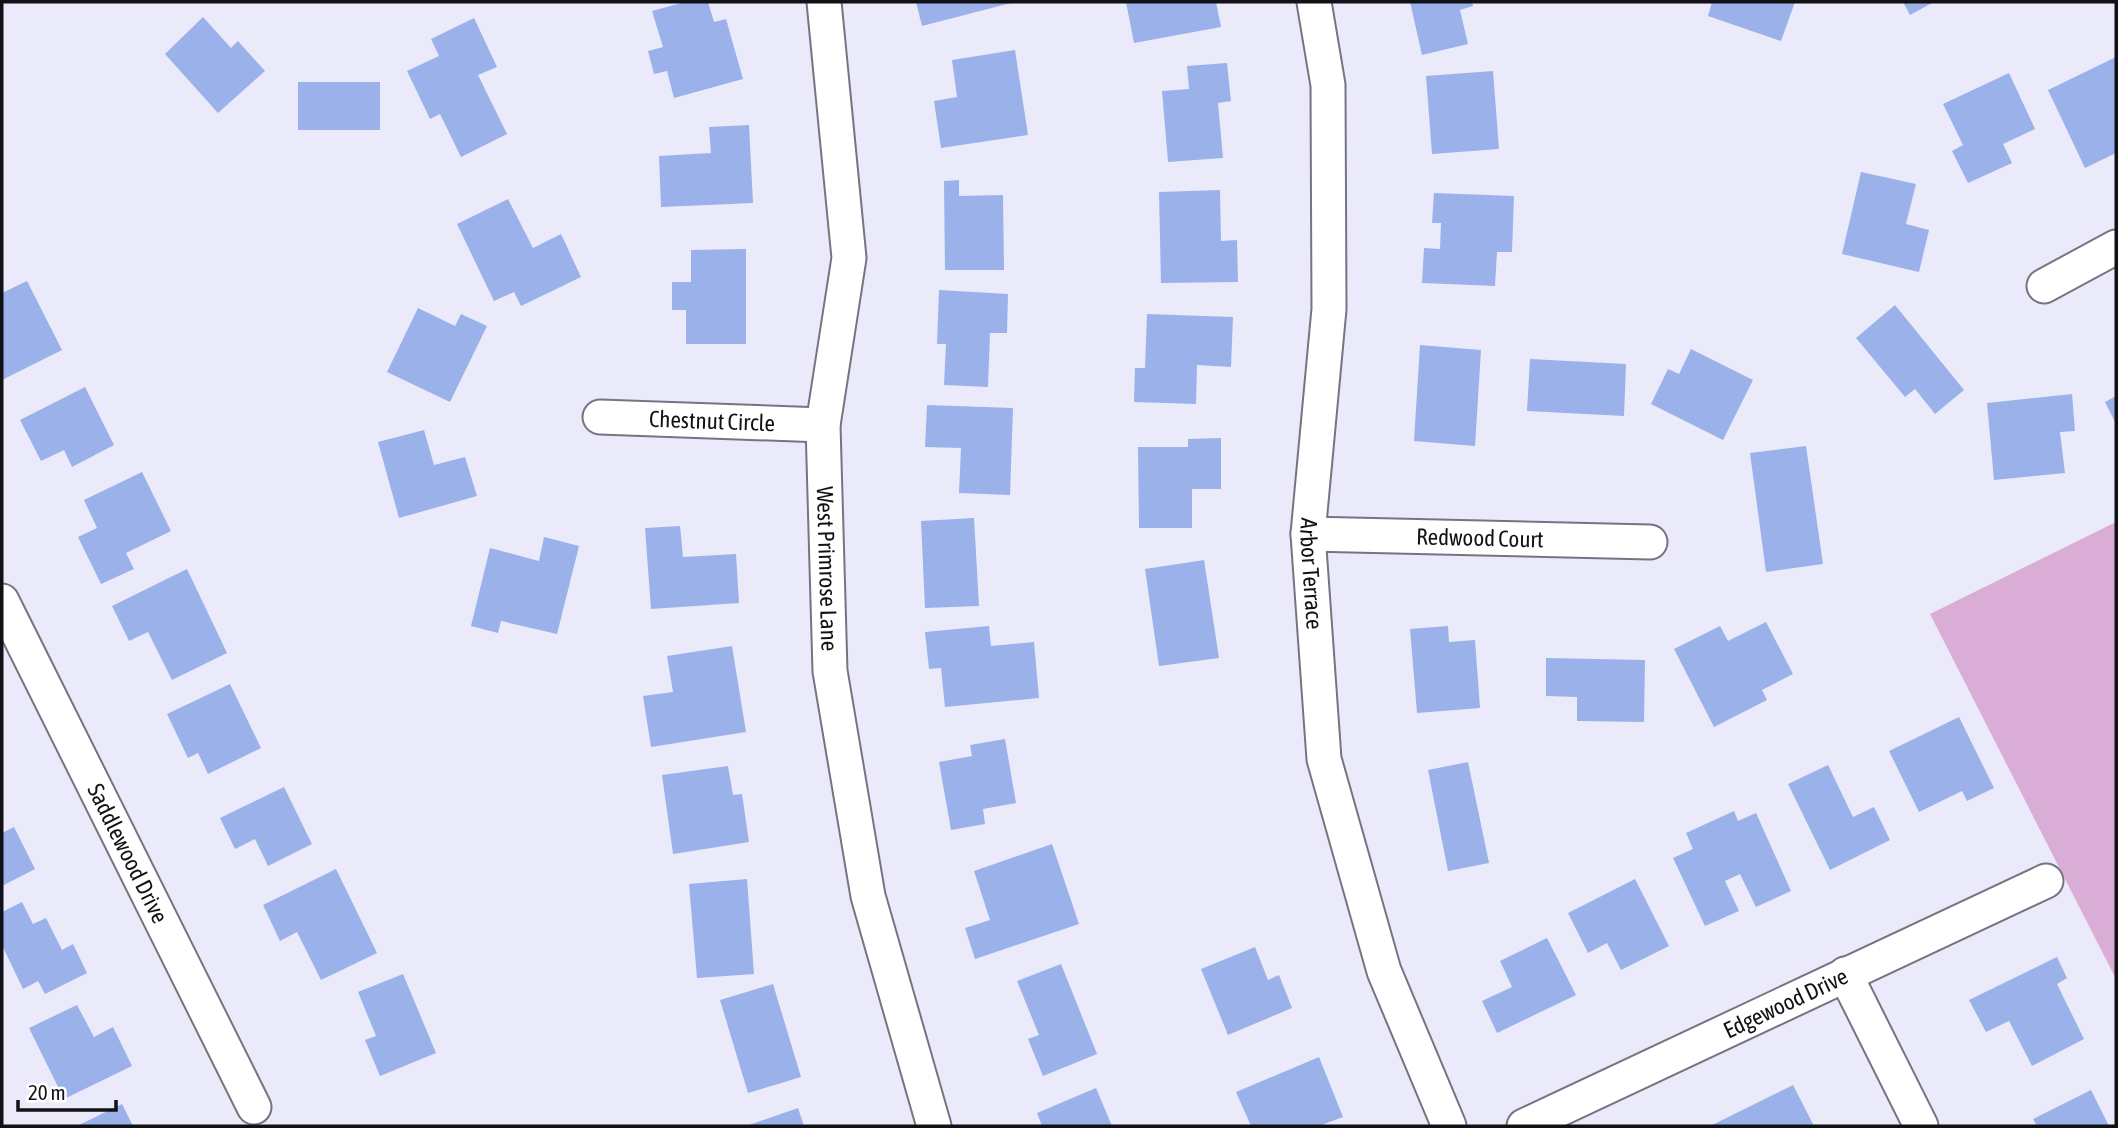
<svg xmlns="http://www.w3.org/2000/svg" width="2118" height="1128" font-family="'Asap Condensed',sans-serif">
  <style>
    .green { fill: #daadd7 }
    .building { fill: #9bb1e9 }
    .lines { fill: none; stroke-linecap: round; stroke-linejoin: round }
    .street-casing { stroke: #757482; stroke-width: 37 }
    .street { stroke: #fff; stroke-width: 33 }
    .labels { text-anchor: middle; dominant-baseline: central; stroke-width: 5; stroke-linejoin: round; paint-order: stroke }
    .street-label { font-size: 23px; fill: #111116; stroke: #fff }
  </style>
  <rect width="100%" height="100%" fill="#ebeafb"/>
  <path class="green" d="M2116 522V979L1930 614Z"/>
  <path class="building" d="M685 2H708L714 22 726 19 743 79 674 98 667 71 654 74 648 51 663 47 652 11Z
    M916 2H1011V3L922 26Z
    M1126 2H1216L1221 27 1134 43Z
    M1410 2H1472L1473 6 1460 10 1468 44 1422 55Z
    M1712 2H1795L1781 41 1708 16Z
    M1903 2H1934L1910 15Z
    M203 17 231 48 238 41 265 71 218 113 165 54Z
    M474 18 497 67 478 75 507 134 461 157 440 114 430 119 407 71 439 56 431 39Z
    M1015 50 1028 135 941 148 934 101 957 97 952 60Z
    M2116 57V153L2085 168 2048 90Z
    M1227 63 1231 101 1218 103 1223 158 1168 162 1162 91 1189 89 1187 66Z
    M1493 71 1499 149 1432 154 1426 76Z
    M2009 73 2035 129 2003 144 2012 163 1968 183 1952 151 1963 145 1943 104Z
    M298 82H380V130H298Z
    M749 125 753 203 661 207 659 156 711 153 709 127Z
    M1861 172 1916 184 1906 224 1929 230 1919 272 1842 254Z
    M959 180V196L1003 195 1004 270H945L944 181Z
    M1220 190 1221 241 1237 240 1238 282 1161 283 1159 192Z
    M1434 193 1514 196 1512 252H1497L1495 286 1422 283 1424 248 1440 249 1441 223H1432Z
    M508 199 533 248 561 234 581 277 521 306 514 292 494 301 457 224Z
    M746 249V344H686V310H672V282H691V250Z
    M27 281 62 350 2 380V293Z
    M939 290 1008 294 1007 333H990L988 387 944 385 946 344H937Z
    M1895 305 1964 390 1935 414 1915 389 1905 397 1856 338Z
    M418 308 455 326 461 314 487 326 450 402 387 372Z
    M1147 314 1233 317 1231 367 1197 365 1196 404 1134 402 1135 368H1145Z
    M1420 345 1481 350 1475 446 1414 441Z
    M1691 349 1753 380 1723 440 1651 404 1668 369 1679 374Z
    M1530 359 1626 364 1624 416 1527 411Z
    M85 387 114 445 72 467 64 450 41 461 20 420Z
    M2072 394 2075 431 2060 432 2065 473 1994 480 1987 403Z
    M2116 396V424L2105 402Z
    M927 405 1013 408 1010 495 959 493 961 448 925 447Z
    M424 430 434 465 465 457 477 496 399 518 378 442Z
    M1221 438V489H1192V528H1139L1138 447H1188V439Z
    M1806 446 1823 564 1766 572 1750 453Z
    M142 472 171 531 126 553 134 569 101 584 78 537 97 528 84 500Z
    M974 518 979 606 925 608 921 521Z
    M680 526 683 557 736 554 739 603 651 609 645 528Z
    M544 537 579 546 557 634 501 621 498 633 471 626 490 548 539 561Z
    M1204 560 1219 658 1159 666 1145 569Z
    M187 569 227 653 172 680 148 632 129 641 112 606Z
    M1766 622 1793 674 1762 690 1767 700 1714 727 1674 649 1720 626 1728 641Z
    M989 626 991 646 1034 642 1039 698 945 707 941 668 929 669 925 632Z
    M1448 626 1449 642 1475 640 1480 708 1417 713 1410 629Z
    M732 646 746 732 651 747 643 696 673 692 667 656Z
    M1546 658 1645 660 1644 722 1577 721V697L1546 696Z
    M230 684 261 748 208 774 198 753 188 758 167 714Z
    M1959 717 1994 788 1967 801 1962 791 1919 812 1889 751Z
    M1005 739 1016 803 983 809 985 824 951 830 939 762 972 756 970 745Z
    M1468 762 1489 863 1448 871 1428 770Z
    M1828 765 1853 817 1874 807 1890 840 1830 870 1788 784Z
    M728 766 733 795 742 794 749 842 673 854 662 775Z
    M284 787 312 844 268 866 255 839 235 849 220 818Z
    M1734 811 1738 821 1756 813 1791 891 1756 907 1740 874 1725 881 1739 911 1705 926 1673 858 1693 849 1686 833Z
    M14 827 35 869 2 886V833Z
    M1052 844 1079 924 975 959 965 928 990 920 974 871Z
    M336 869 377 953 321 980 297 932 280 941 263 905Z
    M747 879 754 974 697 978 689 884Z
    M1635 879 1669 946 1621 970 1607 943 1588 953 1568 913Z
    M22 902 33 924 46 918 62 950 73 944 87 973 45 994 38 981 23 989 2 945V912Z
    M1547 938 1576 995 1497 1033 1482 1001 1512 987 1500 961Z
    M1255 947 1268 980 1279 975 1292 1008 1228 1035 1201 969Z
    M2057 957 2067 978 2057 984 2084 1039 2032 1066 2009 1021 1986 1032 1969 1000Z
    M1061 964 1097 1054 1043 1076 1028 1039 1039 1035 1017 981Z
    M403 974 436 1053 380 1076 365 1040 376 1036 358 992Z
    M773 984 801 1077 748 1093 720 1000Z
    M77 1005 94 1037 113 1027 132 1066 64 1099 29 1028Z
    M1319 1057 1343 1117 1319 1126H1251L1236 1092Z
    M1793 1085 1814 1126H1710Z
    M1096 1088 1112 1126H1042L1037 1113Z
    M2091 1090 2109 1126H2037L2033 1119Z
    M122 1104 133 1126H77Z
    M798 1108 804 1126H746Z"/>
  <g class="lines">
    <g class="street-casing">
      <g id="street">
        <path id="s1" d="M824 2 849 258 823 425 830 671 868 896 934 1126"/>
        <path id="s2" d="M1314 2 1328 85 1329 309 1308 534 1324 759 1384 971 1449 1126"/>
        <path d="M2044 286 2116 247"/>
        <path id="s3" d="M600 417 823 425"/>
        <path id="s4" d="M1308 534 1650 542"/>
        <path id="s5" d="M2 601 254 1107"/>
        <path d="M1845 974 1921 1126"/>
        <path id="s6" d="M1524 1126 2046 881"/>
      </g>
    </g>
    <use href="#street" class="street"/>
  </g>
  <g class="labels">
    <g class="street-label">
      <text stroke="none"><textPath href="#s3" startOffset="112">Chestnut Circle</textPath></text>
      <text stroke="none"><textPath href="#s4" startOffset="172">Redwood Court</textPath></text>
      <text stroke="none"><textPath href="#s1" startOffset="570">West Primrose Lane</textPath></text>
      <text stroke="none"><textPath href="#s2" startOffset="574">Arbor Terrace</textPath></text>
      <text stroke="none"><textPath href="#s5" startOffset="282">Saddlewood Drive</textPath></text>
      <text stroke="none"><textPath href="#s6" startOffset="289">Edgewood Drive</textPath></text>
    </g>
  </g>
  <rect width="2118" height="1128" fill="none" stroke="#111116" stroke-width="7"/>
  <path d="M18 1100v10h98v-10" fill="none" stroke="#111116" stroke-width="3.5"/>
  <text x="28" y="1100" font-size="21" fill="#111116" stroke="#ffffff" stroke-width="5" paint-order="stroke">20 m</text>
</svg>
